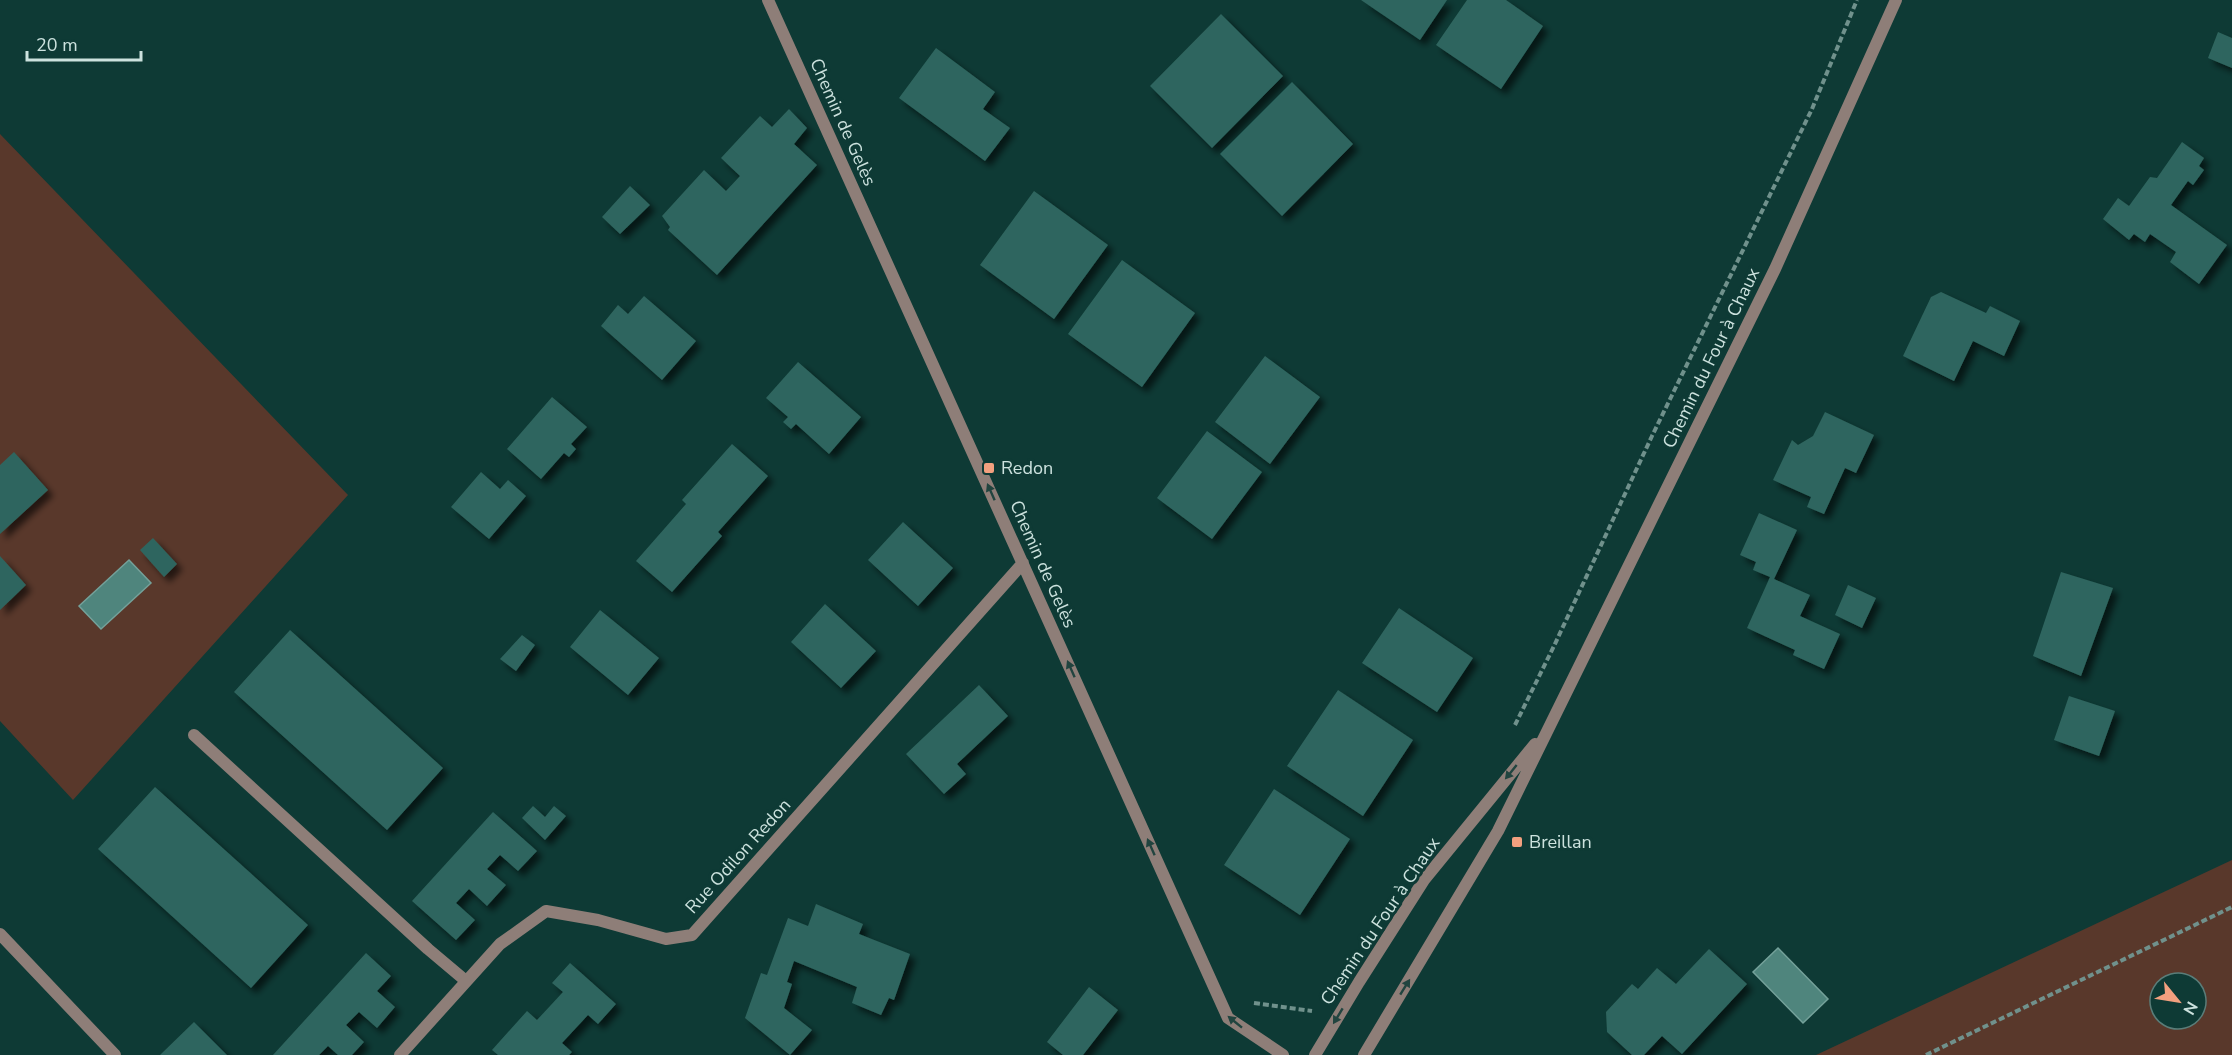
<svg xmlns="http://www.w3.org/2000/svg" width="2232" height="1055" font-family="'Nunito Sans',sans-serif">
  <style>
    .green { fill: #59382b; fill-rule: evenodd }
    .water { fill: #4f857d; stroke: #74a19a; stroke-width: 1.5 }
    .building { fill: #2f655e; filter: url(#shadow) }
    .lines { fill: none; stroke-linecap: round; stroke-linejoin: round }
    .path { stroke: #70918c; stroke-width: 4; stroke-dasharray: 6 3; stroke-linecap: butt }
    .service { stroke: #8e7e78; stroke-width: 12 }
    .minor { stroke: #8e7e78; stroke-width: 12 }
    .tertiary { stroke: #8e7e78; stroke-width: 12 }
    .oneway { fill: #21443f }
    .poi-dot { fill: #f2a07f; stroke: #0e3a35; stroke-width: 2 }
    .labels { text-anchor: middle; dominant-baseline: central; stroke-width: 6; stroke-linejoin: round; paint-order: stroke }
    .street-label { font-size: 18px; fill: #cce2de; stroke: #0e3a35 }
    .poi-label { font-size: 18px; fill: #cce2de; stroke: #0e3a35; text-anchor: start }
  </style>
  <defs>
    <filter id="shadow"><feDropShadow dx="5.5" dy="5.5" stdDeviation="3" flood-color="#0009"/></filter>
  </defs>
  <rect width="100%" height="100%" fill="#0e3a35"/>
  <path class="green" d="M0 134 348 495 73 800 0 721Z
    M2232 860V1055H1816ZM2160 983H2196V1019H2160Z"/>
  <path class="water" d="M129 560 151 583 101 629 79 606Z
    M1778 948 1828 999 1803 1023 1753 972Z"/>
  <path class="building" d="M1361 0H1447L1420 40Z
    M1467 0H1506L1543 26 1501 89 1436 45Z
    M1221 14 1283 76 1212 148 1150 86Z
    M2218 32 2232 38V68L2208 58Z
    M936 48 995 92 983 109 1010 128 985 161 899 98Z
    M1292 82 1353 144 1282 216 1220 154Z
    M789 109 807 128 794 144 817 165 717 275 668 230 670 227 662 216 704 170 726 191 740 176 721 158 760 116 772 127Z
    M2182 142 2204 158 2199 166 2204 170 2193 185 2188 181 2171 205 2227 245 2199 284 2170 262 2176 252 2150 234 2145 242 2134 234 2129 240 2103 219 2118 198 2129 206 2150 177 2157 178Z
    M630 186 650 205 620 234 602 217Z
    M1034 191 1108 245 1054 319 980 265Z
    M1122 260 1195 313 1142 387 1068 334Z
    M1941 292 1986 313 1990 306 2020 321 2004 356 1973 341 1954 381 1903 356 1931 297Z
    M644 296 696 341 662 380 601 326 618 305 628 314Z
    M1265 356 1320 397 1270 464 1215 422Z
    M798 362 861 417 829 454 796 424 791 429 783 422 788 417 766 398Z
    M552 397 587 427 571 444 576 449 569 457 564 453 541 479 507 449Z
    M1825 412 1874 435 1856 473 1845 468 1824 514 1807 507 1811 497 1773 480 1792 440 1798 445 1813 436Z
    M1207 431 1262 472 1212 539 1157 498Z
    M732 444 768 476 718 532 722 536 672 592 636 561 686 504 682 500Z
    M14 452 48 490 0 534V465Z
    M481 472 500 489 508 480 526 496 489 539 451 507Z
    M1759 513 1797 530 1774 579 1810 595 1800 616 1840 634 1824 669 1793 655 1795 650 1747 628 1770 577 1753 570 1756 562 1740 555Z
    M903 522 953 568 918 606 868 560Z
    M153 538 177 564 164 577 140 550Z
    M0 556 26 585 0 610Z
    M2061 572 2113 588 2081 676 2033 656Z
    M1848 585 1876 598 1862 628 1835 615Z
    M825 604 876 651 841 688 791 642Z
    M1399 608 1473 658 1437 712 1362 663Z
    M600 610 659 658 628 695 570 647Z
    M290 630 443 768 387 830 234 692Z
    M522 635 535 645 516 671 500 659Z
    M979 685 1008 716 957 764 966 774 944 794 906 754Z
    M1338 690 1413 740 1363 816 1287 766Z
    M2069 696 2115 711 2099 756 2054 740Z
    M155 787 308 925 251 988 98 849Z
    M1274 789 1350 839 1300 915 1224 865Z
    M533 806 545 817 554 806 566 816 545 840 522 818Z
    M493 812 537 851 518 871 500 855 487 869 506 885 487 906 469 889 456 903 475 920 456 940 412 901Z
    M816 904 863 924 859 934 910 954 894 1000 889 998 881 1015 852 1003 857 987 794 961 787 982 792 984 784 1008 812 1030 790 1055 745 1018 761 973 767 975 788 918 808 926Z
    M1709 949 1747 984 1682 1054 1662 1036 1644 1055H1632L1607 1032 1606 1012 1632 984 1638 989 1657 968 1676 984Z
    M366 953 391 976 377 991 395 1007 377 1028 359 1012 346 1025 364 1042 352 1055H338L328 1046 319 1055H273Z
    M570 963 616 1004 598 1024 588 1015 562 1043 572 1052 569 1055H498L492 1050 527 1011 537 1020 563 992 552 983Z
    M1089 987 1118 1010 1083 1055H1063L1047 1042Z
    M194 1022 227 1055H160Z"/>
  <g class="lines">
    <path class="path" d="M1515 725 1554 646 1652 436 1812 109 1857 0
      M1254 1003 1312 1011
      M1926 1055 2232 907"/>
    <path class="service" d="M194 735 428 949 466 981"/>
    <path class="minor" d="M768 0 1228 1018 1283 1055
      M0 934 115 1055
      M400 1055 500 944 546 911 598 920 666 939 692 935 1023 563"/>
    <path class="tertiary" d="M1315 1055 1359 982 1424 880 1535 744
      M1364 1055 1498 831 1775 269 1896 0"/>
  </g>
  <defs><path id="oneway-solid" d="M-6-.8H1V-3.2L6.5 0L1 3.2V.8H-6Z" transform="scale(1.5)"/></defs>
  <g class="oneway">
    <use href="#oneway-solid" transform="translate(991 492) rotate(-114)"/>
    <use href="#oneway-solid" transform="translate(1071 669) rotate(-114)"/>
    <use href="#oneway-solid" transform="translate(1511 772) rotate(129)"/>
    <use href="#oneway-solid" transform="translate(1151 847) rotate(-114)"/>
    <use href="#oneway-solid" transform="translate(1405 987) rotate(-58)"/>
    <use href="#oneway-solid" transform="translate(1338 1016) rotate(121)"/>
    <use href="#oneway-solid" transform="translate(1235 1022) rotate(-141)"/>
  </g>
  <g class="poi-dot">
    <rect x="983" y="462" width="12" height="12" rx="3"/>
    <rect x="1511" y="836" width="12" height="12" rx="3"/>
  </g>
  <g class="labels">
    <g class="street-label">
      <text transform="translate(843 122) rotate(66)">Chemin de Gelès</text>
      <text transform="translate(1711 358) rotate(-64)">Chemin du Four à Chaux</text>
      <text transform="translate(1043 564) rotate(66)">Chemin de Gelès</text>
      <text transform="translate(738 856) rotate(-48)">Rue Odilon Redon</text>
      <text transform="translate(1380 921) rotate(-56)">Chemin du Four à Chaux</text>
    </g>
    <g class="poi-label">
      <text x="1001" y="468">Redon</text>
      <text x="1529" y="842">Breillan</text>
    </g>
  </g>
  <g transform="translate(2178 1001) rotate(120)"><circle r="28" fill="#0e3a35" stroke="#5a7d79" stroke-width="1.5"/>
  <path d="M0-4.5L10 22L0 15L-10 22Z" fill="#f2a07f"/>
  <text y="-9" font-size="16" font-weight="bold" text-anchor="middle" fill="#cce2de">N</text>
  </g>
  <path d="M27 51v9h114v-9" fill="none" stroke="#cce2de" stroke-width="3"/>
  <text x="36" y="51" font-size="18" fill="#cce2de" stroke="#0e3a35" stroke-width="4.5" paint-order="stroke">20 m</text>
</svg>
